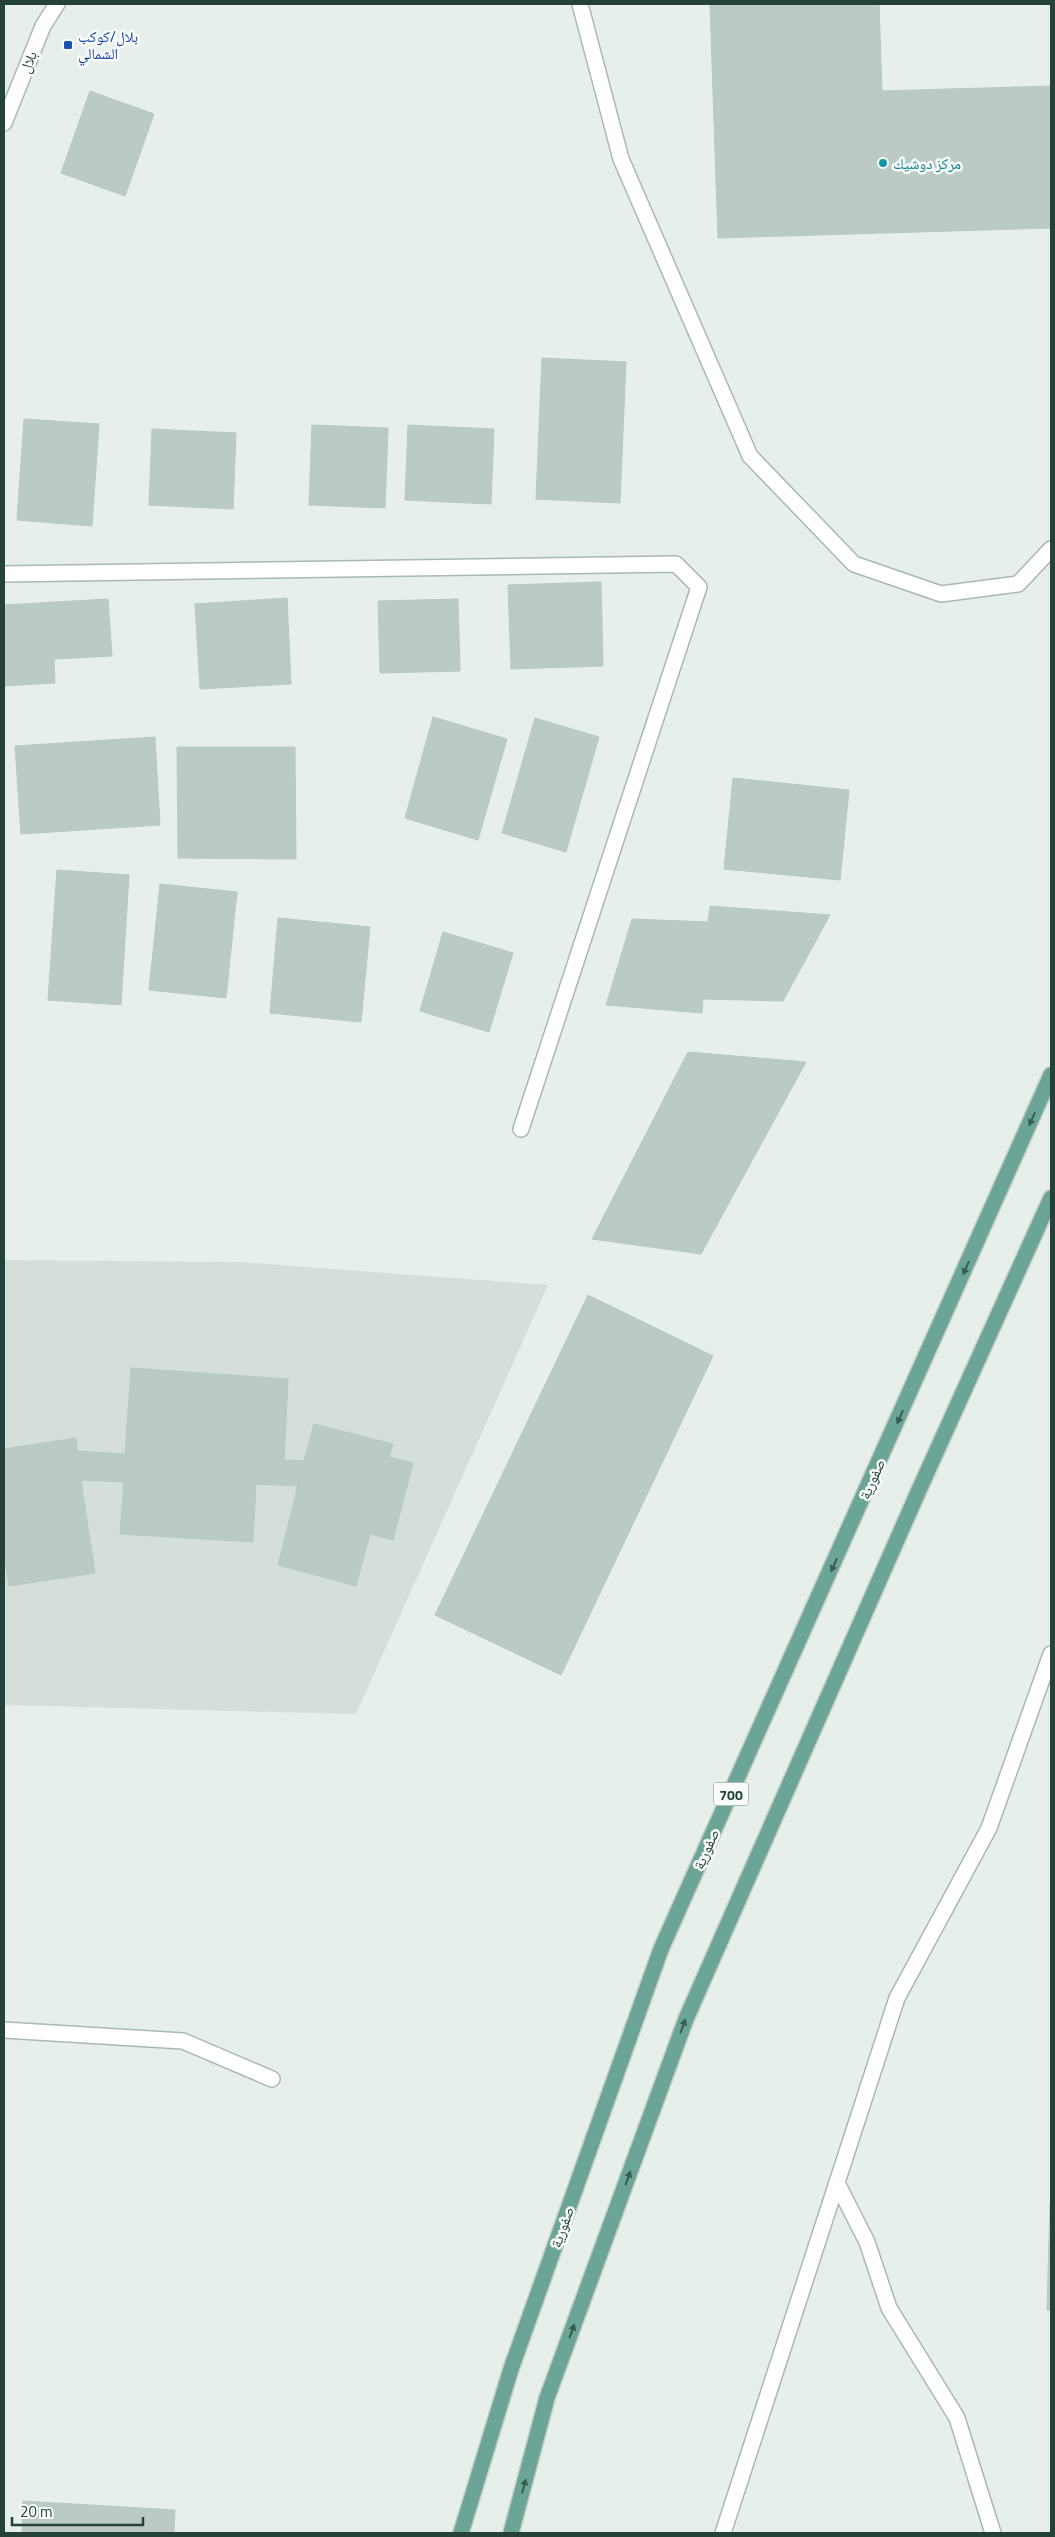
<svg xmlns="http://www.w3.org/2000/svg" width="1055" height="2537" font-family="'Titillium Web','Noto Naskh Arabic',sans-serif">
  <style>
    .built { fill: #d4dfda }
    .building { fill: #bbcac4; stroke: #b8c9c2 }
    .lines { fill: none; stroke-linecap: round; stroke-linejoin: round }
    .lane-casing { stroke: #a8b8b2; stroke-width: 18 }
    .street-casing { stroke: #a8b8b2; stroke-width: 18 }
    .primary-casing { stroke: #c2cac8; stroke-width: 18 }
    .lane { stroke: #fff; stroke-width: 15 }
    .street { stroke: #fff; stroke-width: 15 }
    .primary { stroke: #6aa596; stroke-width: 15 }
    .oneway { fill: #365b51 }
    .transit-dot { fill: #1a4fb4; stroke: #f7fbf9; stroke-width: 2 }
    .culture-dot { fill: #0f9aa8; stroke: #f7fbf9; stroke-width: 2 }
    .labels { text-anchor: middle; dominant-baseline: central; stroke-width: 5; stroke-linejoin: round; paint-order: stroke }
    .shield { fill: #f7fbf9; stroke: #637a73; stroke-width: 1 }
    .shield-label { font-size: 14px; font-weight: bold; fill: #24423a }
    .transit-label { font-size: 15px; fill: #164399; stroke: #f7fbf9; text-anchor: start }
    .street-label { font-size: 15px; fill: #24423a; stroke: #f7fbf9 }
    .culture-label { font-size: 15px; fill: #0d838f; stroke: #f7fbf9; text-anchor: start }
  </style>
  <rect width="100%" height="100%" fill="#e6efeb"/>
  <path class="built" d="M4 1260 240 1262 548 1285 356 1714 4 1705Z"/>
  <path class="building" d="M710 4H879L882 91 1051 86V228L718 238Z
    M90 91 154 114 125 196 61 173Z
    M542 358 626 362 620 503 536 499Z
    M24 419 99 424 92 526 17 520Z
    M312 425 388 428 385 508 309 505Z
    M408 425 494 429 491 504 405 500Z
    M152 429 236 433 233 509 149 505Z
    M601 582 603 666 511 669 508 585Z
    M287 598 291 684 200 689 195 604Z
    M108 599 112 656 54 659 55 683 4 686V605Z
    M458 599 460 671 380 673 378 601Z
    M433 717 507 739 478 840 405 818Z
    M535 718 599 737 566 852 502 833Z
    M155 737 160 825 21 834 15 746Z
    M177 747H295L296 859 178 858Z
    M733 778 849 790 840 880 724 869Z
    M57 870 129 875 121 1005 48 1000Z
    M160 884 237 892 226 998 149 990Z
    M710 906 830 915 783 1001 703 999 702 1013 606 1005 632 919 708 922Z
    M278 918 370 927 361 1022 270 1013Z
    M443 932 513 953 489 1032 420 1011Z
    M688 1052 806 1062 701 1254 592 1239Z
    M588 1295 713 1356 561 1675 435 1615Z
    M131 1368 288 1379 284 1460 304 1461 314 1424 393 1444 389 1457 413 1463 393 1540 370 1534 356 1586 278 1565 298 1486 256 1484 253 1542 120 1534 124 1482 81 1480 95 1573 9 1586 4 1552V1449L76 1438 77 1451 125 1454Z
    M1050 2203 1051 2204V2310H1047Z
    M23 2501 175 2510 174 2533H22Z"/>
  <g class="lines">
    <g class="lane-casing">
      <path id="lane" d="M4 574 676 564 699 587 521 1129
        M4 2030 183 2041 272 2079
        M837 2183 867 2242 889 2308 957 2418 993 2533"/>
    </g>
    <g class="street-casing">
      <path id="street" d="M580 4 621 159 750 456 854 564 941 594 1018 584 1051 549
        M4 123 43 26 57 4
        M723 2533 897 1998 989 1828 1051 1654"/>
    </g>
    <g class="primary-casing">
      <path id="primary" d="M461 2533 511 2369 661 1949 1051 1075
        M511 2533 547 2398 686 2019 919 1490 1051 1198"/>
    </g>
    <use href="#lane" class="lane"/>
    <use href="#street" class="street"/>
    <use href="#primary" class="primary"/>
  </g>
  <defs><path id="oneway-solid" d="M-6-.8H1V-3.2L6.5 0L1 3.2V.8H-6Z" transform="scale(1.25)"/></defs>
  <g class="oneway">
    <use href="#oneway-solid" transform="translate(1032 1119) rotate(114)"/>
    <use href="#oneway-solid" transform="translate(966 1268) rotate(114)"/>
    <use href="#oneway-solid" transform="translate(900 1417) rotate(114)"/>
    <use href="#oneway-solid" transform="translate(834 1565) rotate(114)"/>
    <use href="#oneway-solid" transform="translate(683 2026) rotate(-70)"/>
    <use href="#oneway-solid" transform="translate(628 2178) rotate(-70)"/>
    <use href="#oneway-solid" transform="translate(572 2331) rotate(-70)"/>
    <use href="#oneway-solid" transform="translate(524 2486) rotate(-75)"/>
  </g>
  <rect class="transit-dot" x="63" y="40" width="10" height="10" rx="2.5"/>
  <circle class="culture-dot" cx="883" cy="163" r="5"/>
  <g class="labels">
    <rect class="shield" x="713.5" y="1782.5" width="35" height="23" rx="4"/>
    <g class="shield-label">
      <text x="731" y="1794">700</text>
    </g>
    <g class="transit-label">
      <text x="78" y="36">بلال/كوكب<tspan x="78" dy="17">الشمالي</tspan></text>
    </g>
    <g class="street-label">
      <text transform="translate(28 62) rotate(-68)">بلال</text>
      <text transform="translate(872 1479) rotate(-66)">صفورية</text>
      <text transform="translate(706 1849) rotate(-66)">صفورية</text>
      <text transform="translate(562 2227) rotate(-70)">صفورية</text>
    </g>
    <g class="culture-label">
      <text x="893" y="163">مركز دوشيك</text>
    </g>
  </g>
  <rect width="1055" height="2537" fill="none" stroke="#24423a" stroke-width="10"/>
  <path d="M12 2517v8h131v-8" fill="none" stroke="#24423a" stroke-width="2.5"/>
  <text x="20" y="2517" font-size="15" fill="#24423a" stroke="#f7fbf9" stroke-width="4" paint-order="stroke">20 m</text>
</svg>
